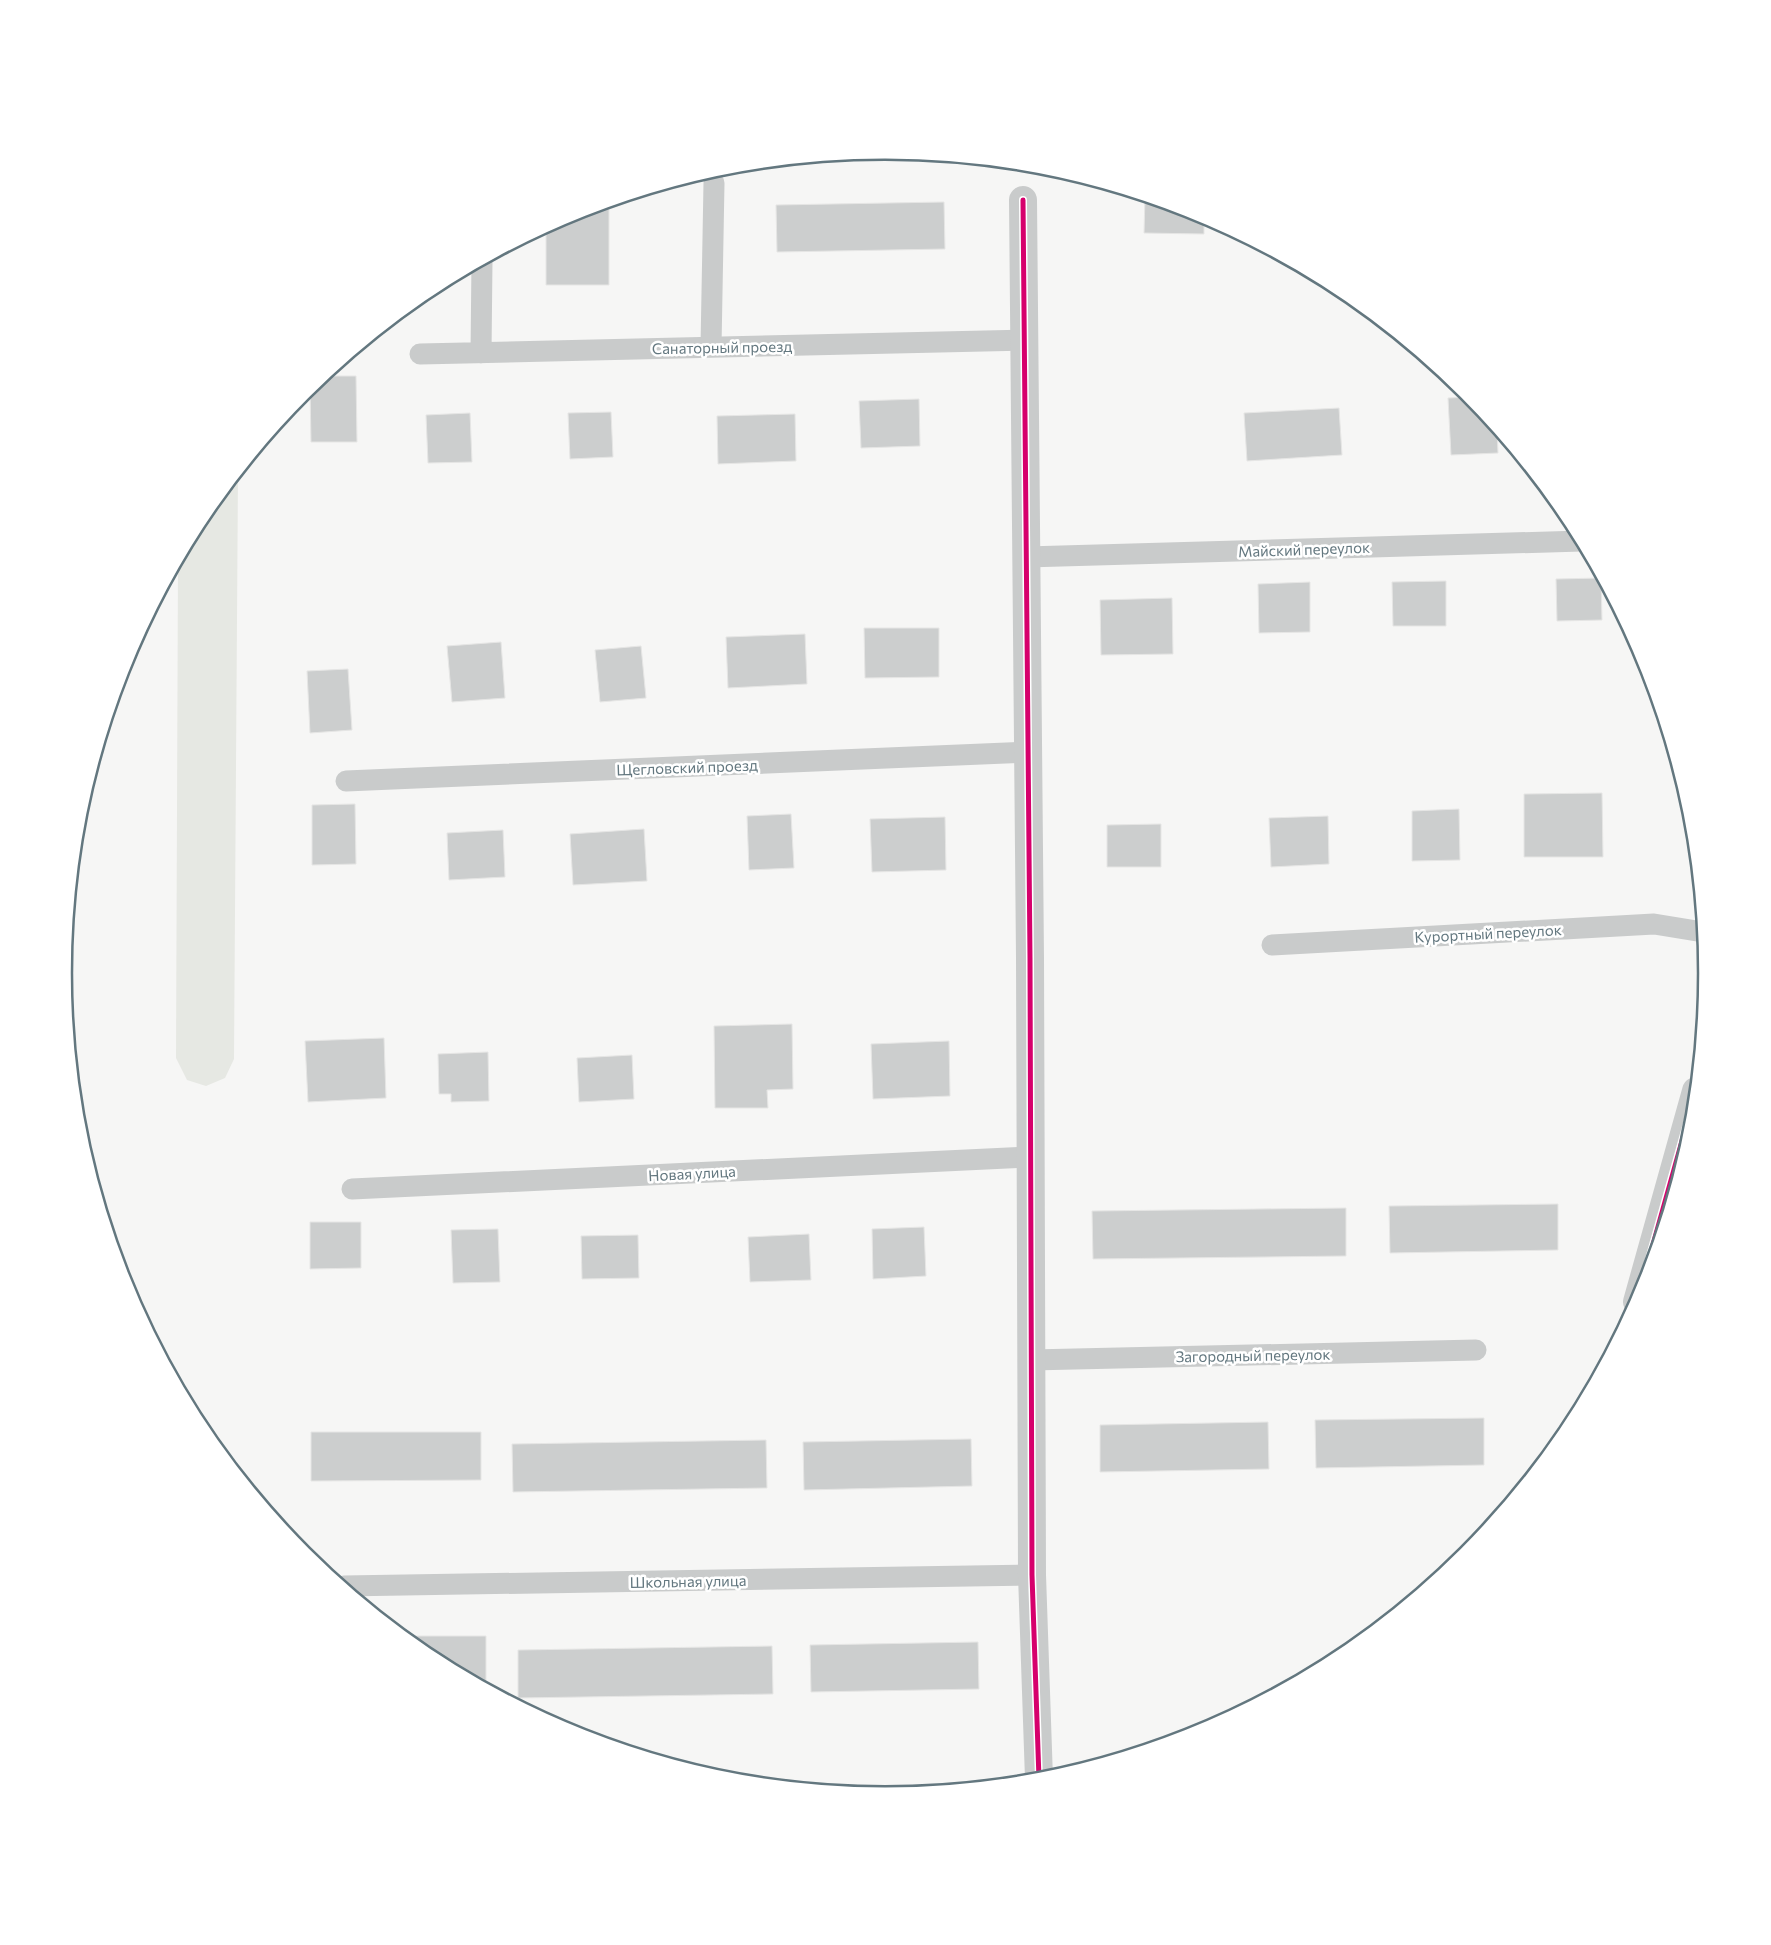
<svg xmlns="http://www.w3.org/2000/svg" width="1771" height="1945" font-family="Commissioner,sans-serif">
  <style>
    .green { fill: #e6e8e3 }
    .building { fill: #cccece; stroke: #e6e6e5 }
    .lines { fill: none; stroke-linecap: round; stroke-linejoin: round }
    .lane { stroke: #c9cbcb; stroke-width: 21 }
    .street { stroke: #c9cbcb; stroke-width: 28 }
    .cycleway-casing { stroke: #fff; stroke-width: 8 }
    .cycleway { stroke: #d6006c; stroke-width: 5 }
    .labels { text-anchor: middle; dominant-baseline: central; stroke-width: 5; stroke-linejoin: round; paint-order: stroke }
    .street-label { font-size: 15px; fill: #63777f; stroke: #fff }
    .rim { fill: none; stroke: #63777f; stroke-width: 2.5 }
  </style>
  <rect width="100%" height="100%" fill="#f6f6f5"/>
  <path class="green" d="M238 473 234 1059 225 1078 206 1086 187 1080 176 1058 178 561 202 516Z"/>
  <path class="building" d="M1145 196 1204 216V234L1144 233Z
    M609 202V285H546V227L571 213Z
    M944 202 945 249 777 252 776 205Z
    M323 376H356L357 442H311L310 387Z
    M1471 397 1497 428 1498 453 1451 455 1448 398Z
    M919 399 920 446 861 448 859 401Z
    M1339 408 1342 455 1247 461 1244 413Z
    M611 412 613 457 570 459 568 413Z
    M470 413 472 462 428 463 426 415Z
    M795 414 796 461 718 464 717 416Z
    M1601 578 1602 620 1557 621 1556 579Z
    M1446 581V626H1393L1392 582Z
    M1310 582V632L1259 633 1258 584Z
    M1172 598 1173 654 1101 655 1100 600Z
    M864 628H939V677L865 678Z
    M805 634 807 684 728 688 726 637Z
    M501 642 505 698 452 702 447 646Z
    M641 646 646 698 600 702 595 650Z
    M348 669 352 730 310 733 307 671Z
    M1602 793 1603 857H1524V794Z
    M355 804 356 864 312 865V805Z
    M1459 809 1460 860 1412 861V811Z
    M791 814 794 868 749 870 747 816Z
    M1328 816 1329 864 1271 867 1269 818Z
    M945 817 946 870 872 872 870 819Z
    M1161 824V867H1107V825Z
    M644 829 647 881 573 885 570 834Z
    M503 830 505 877 449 880 447 833Z
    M792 1024 793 1089 767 1090 768 1108H715L714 1026Z
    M384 1038 386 1098 308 1102 305 1041Z
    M949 1041 950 1096 873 1099 871 1044Z
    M488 1052 489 1101 451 1102V1094H439L438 1054Z
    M632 1055 634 1099 579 1102 577 1058Z
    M1558 1204V1250L1390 1253 1389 1206Z
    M1346 1208V1256L1093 1259 1092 1211Z
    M310 1222H361V1268L310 1269Z
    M924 1227 926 1276 873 1279 872 1229Z
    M498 1229 500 1282 453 1283 451 1230Z
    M809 1234 811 1280 750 1282 748 1237Z
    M638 1235 639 1278 582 1279 581 1236Z
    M1484 1418V1465L1316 1468 1315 1420Z
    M1268 1422 1269 1469 1100 1472V1425Z
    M311 1432H481V1480L311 1481Z
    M971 1439 972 1486 804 1490 803 1442Z
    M766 1440 767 1488 513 1492 512 1444Z
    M405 1636H486V1685L429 1656Z
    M978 1642 979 1689 811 1692 810 1645Z
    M772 1646 773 1694 518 1698V1650Z"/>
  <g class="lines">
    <path class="lane" d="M711 347 714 183
      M481 353 482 261
      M420 354 1024 340
      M1026 557 1582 541
      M346 781 1028 752
      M1272 945 1654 924 1703 932
      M352 1189 1031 1157
      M1031 1360 1476 1350
      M344 1586 1032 1575"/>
    <path class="street" d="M1023 200 1030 958 1032 1575 1039 1779
      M1637 1302 1696 1091"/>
    <g class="cycleway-casing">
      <path id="cycleway" d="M1023 200 1030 958 1032 1575 1039 1779
        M1637 1302 1696 1091"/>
    </g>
    <use href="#cycleway" class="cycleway"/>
  </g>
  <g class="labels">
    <g class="street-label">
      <text transform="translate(722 347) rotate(-1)">Санаторный проезд</text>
      <text transform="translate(1304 549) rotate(-2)">Майский переулок</text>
      <text transform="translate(687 767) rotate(-2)">Щегловский проезд</text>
      <text transform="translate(1488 933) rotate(-3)">Курортный переулок</text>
      <text transform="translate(692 1173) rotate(-3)">Новая улица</text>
      <text transform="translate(1253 1355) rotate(-1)">Загородный переулок</text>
      <text transform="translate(688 1581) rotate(-1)">Школьная улица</text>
    </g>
  </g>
  <path d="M0 0H1771V1945H0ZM72 973a813 813 0 1 1 1626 0a813 813 0 1 1-1626 0Z" fill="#fff" fill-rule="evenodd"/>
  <path class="rim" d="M72 973a813 813 0 1 1 1626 0a813 813 0 1 1-1626 0Z"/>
</svg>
